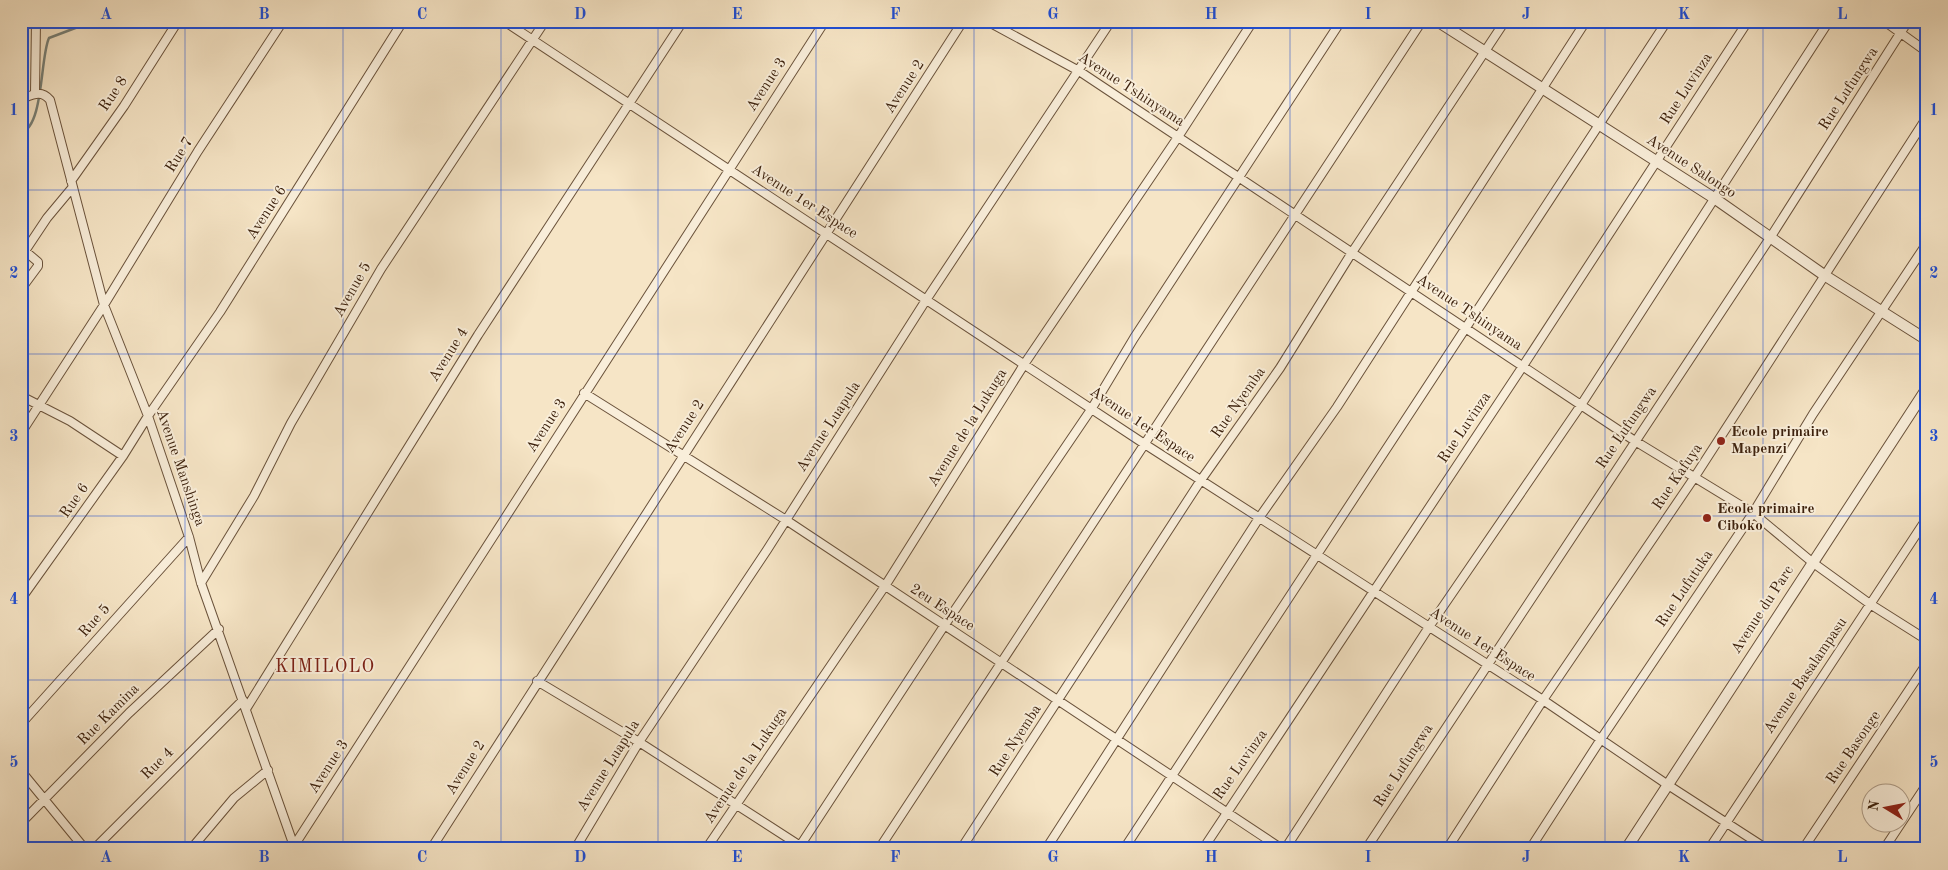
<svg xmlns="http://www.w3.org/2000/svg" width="1948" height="870" font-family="'Old Standard TT',serif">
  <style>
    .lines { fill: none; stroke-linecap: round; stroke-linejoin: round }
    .stream { stroke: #777f76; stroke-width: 2.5 }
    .minor-casing { stroke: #6a523b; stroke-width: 10 }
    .tertiary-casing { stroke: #6a523b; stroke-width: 12 }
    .minor { stroke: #f9eeda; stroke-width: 8 }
    .tertiary { stroke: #f9eeda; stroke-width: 10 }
    .grid { fill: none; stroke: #1d4ed8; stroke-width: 1; stroke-opacity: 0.55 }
    .poi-dot { fill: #8f2418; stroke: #f9eeda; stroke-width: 2 }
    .labels { text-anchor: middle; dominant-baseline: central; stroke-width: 4; stroke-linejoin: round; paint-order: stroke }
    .street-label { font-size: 15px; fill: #3c210d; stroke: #f9eeda }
    .poi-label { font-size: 15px; font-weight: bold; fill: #3c210d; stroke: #f9eeda; text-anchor: start }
    .quarter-label { font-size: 18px; letter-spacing: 1px; fill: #7a1f14; stroke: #f9eeda }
    .neatline { fill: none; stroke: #1d4ed8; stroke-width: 2 }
    .grid-label { font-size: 16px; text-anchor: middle; font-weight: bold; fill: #1d4ed8 }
  </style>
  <rect width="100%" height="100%" fill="#f6e5c6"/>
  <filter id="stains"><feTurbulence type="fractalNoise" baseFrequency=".004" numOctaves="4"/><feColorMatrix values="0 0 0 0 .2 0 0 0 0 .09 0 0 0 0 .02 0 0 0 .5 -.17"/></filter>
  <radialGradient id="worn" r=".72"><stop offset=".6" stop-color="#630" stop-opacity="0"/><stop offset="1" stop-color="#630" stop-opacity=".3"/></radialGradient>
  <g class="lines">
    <path class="stream" d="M21 133C44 126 40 57 49 38L78 27 82 21"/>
    <g class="minor-casing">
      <path id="minor" d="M504 21 1143 443 1543 700 1668 785 1767 849
        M987 21 1079 71 1635 441 1753 513 1812 562 1870 604 1927 640
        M1884 21 1927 52
        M35 93 36 21
        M21 99C32 95 41 89 50 100L104 305 148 416 189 537 201 583 295 849
        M71 181 124 106 178 21
        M25 251 47 218 72 188
        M21 289 38 266V262L25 251 22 253
        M584 393 786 520 1282 849
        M21 396 70 421 123 456
        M21 433 104 305 198 151 283 21
        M201 583 254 496 291 423 381 269 545 21
        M21 599 123 456 148 416 220 312 403 21
        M537 681 639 742 805 849
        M246 709 478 335 683 21
        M21 724 189 537
        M21 771 85 849
        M21 823 129 713 219 629
        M94 849 243 700
        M191 849 234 798 268 770
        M292 849 825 21
        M431 849 963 21
        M575 849 639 742 767 550 926 300 1111 21
        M706 849 885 586 1025 363 1178 137 1253 21
        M798 849 944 626 1092 408 1134 338 1341 21
        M879 849 1422 21
        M961 849 1201 480 1280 368 1351 254 1505 21
        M1046 849 1259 518 1337 407 1586 21
        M1124 849 1667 21
        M1203 849 1523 366 1748 21
        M1285 849 1429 627 1581 405 1829 21
        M1366 849 1770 238 1908 21
        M1447 849 1543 700 1694 478 1927 117
        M1530 849 1601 739 1753 513 1813 414 1927 243
        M1709 849 1927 518
        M1803 849 1927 663
        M1884 849 1927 784"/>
    </g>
    <g class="tertiary-casing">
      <path id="tertiary" d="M1437 21 1714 198 1824 275 1927 340
        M1626 849 1927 388"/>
    </g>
    <use href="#minor" class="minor"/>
    <use href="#tertiary" class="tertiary"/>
  </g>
  <path class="grid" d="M185 21V849M343 21V849M501 21V849M658 21V849M816 21V849M974 21V849M1132 21V849M1290 21V849M1447 21V849M1605 21V849M1763 21V849M21 190H1927M21 354H1927M21 516H1927M21 680H1927"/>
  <g class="poi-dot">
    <circle cx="1721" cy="441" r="5"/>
    <circle cx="1707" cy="518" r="5"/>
  </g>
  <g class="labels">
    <g class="street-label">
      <text transform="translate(767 85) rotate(-57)">Avenue 3</text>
      <text transform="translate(905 87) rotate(-57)">Avenue 2</text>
      <text transform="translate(1687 89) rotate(-57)">Rue Luvinza</text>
      <text transform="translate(1849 89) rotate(-57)">Rue Lufungwa</text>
      <text transform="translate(1131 90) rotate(33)">Avenue Tshinyama</text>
      <text transform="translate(114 94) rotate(-56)">Rue 8</text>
      <text transform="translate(180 155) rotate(-58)">Rue 7</text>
      <text transform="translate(1691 167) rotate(33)">Avenue Salongo</text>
      <text transform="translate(804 202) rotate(33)">Avenue 1er Espace</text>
      <text transform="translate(267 213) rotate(-57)">Avenue 6</text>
      <text transform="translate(353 290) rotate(-60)">Avenue 5</text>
      <text transform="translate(1469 313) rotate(34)">Avenue Tshinyama</text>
      <text transform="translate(449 355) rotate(-58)">Avenue 4</text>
      <text transform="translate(1239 403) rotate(-55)">Rue Nyemba</text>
      <text transform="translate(1142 425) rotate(34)">Avenue 1er Espace</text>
      <text transform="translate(547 426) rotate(-57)">Avenue 3</text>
      <text transform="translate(685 427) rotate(-57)">Avenue 2</text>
      <text transform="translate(829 427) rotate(-57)">Avenue Luapula</text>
      <text transform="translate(968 428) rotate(-58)">Avenue de la Lukuga</text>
      <text transform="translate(1465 428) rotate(-56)">Rue Luvinza</text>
      <text transform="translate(1627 428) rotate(-56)">Rue Lufungwa</text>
      <text transform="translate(180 468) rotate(71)">Avenue Manshinga</text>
      <text transform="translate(1678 477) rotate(-56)">Rue Kafuya</text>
      <text transform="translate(75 501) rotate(-55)">Rue 6</text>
      <text transform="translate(1685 589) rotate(-56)">Rue Lufutuka</text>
      <text transform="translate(942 608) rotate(33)">2eu Espace</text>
      <text transform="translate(1763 610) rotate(-57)">Avenue du Parc</text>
      <text transform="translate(95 621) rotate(-48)">Rue 5</text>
      <text transform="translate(1482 645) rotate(33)">Avenue 1er Espace</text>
      <text transform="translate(1806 676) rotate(-56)">Avenue Basalampasu</text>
      <text transform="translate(109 715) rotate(-45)">Rue Kamina</text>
      <text transform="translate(1016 741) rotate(-57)">Rue Nyemba</text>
      <text transform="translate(1854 748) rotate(-56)">Rue Basonge</text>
      <text transform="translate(158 764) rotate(-45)">Rue 4</text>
      <text transform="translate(1241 765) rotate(-55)">Rue Luvinza</text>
      <text transform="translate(609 766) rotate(-58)">Avenue Luapula</text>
      <text transform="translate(746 766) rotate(-56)">Avenue de la Lukuga</text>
      <text transform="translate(1404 766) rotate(-57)">Rue Lufungwa</text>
      <text transform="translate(329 767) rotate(-57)">Avenue 3</text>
      <text transform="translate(466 768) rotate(-58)">Avenue 2</text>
    </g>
    <g class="poi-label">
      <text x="1731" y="432">Ecole primaire<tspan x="1731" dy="17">Mapenzi</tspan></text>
      <text x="1717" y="509">Ecole primaire<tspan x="1717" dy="17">Ciboko</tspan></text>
    </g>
    <g class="quarter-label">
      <text x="325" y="667">KIMILOLO</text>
    </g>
  </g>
  <rect width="1948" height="870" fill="none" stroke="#f6e5c6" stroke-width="55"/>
  <g transform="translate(1886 808) rotate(280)"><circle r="24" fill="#f9eeda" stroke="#ad9c88"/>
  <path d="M0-4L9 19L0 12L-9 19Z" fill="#8f2418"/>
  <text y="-8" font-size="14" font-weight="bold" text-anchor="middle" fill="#3c210d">N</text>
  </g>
  <rect x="28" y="28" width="1892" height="814" class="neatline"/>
  <g class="grid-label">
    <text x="106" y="19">A</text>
    <text x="264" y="19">B</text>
    <text x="422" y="19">C</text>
    <text x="580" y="19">D</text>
    <text x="737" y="19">E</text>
    <text x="895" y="19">F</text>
    <text x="1053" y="19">G</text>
    <text x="1211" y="19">H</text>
    <text x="1368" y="19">I</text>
    <text x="1526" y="19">J</text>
    <text x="1684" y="19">K</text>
    <text x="1842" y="19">L</text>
    <text x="14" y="115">1</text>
    <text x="1934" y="115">1</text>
    <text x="14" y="278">2</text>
    <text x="1934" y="278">2</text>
    <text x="14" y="441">3</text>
    <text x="1934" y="441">3</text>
    <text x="14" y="604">4</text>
    <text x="1934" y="604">4</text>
    <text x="14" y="767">5</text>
    <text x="1934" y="767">5</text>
    <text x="106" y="862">A</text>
    <text x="264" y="862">B</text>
    <text x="422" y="862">C</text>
    <text x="580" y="862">D</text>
    <text x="737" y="862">E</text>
    <text x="895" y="862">F</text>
    <text x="1053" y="862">G</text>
    <text x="1211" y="862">H</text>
    <text x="1368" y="862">I</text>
    <text x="1526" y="862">J</text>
    <text x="1684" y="862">K</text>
    <text x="1842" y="862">L</text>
  </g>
  <rect width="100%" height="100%" filter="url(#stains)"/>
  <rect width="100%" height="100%" fill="url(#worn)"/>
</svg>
